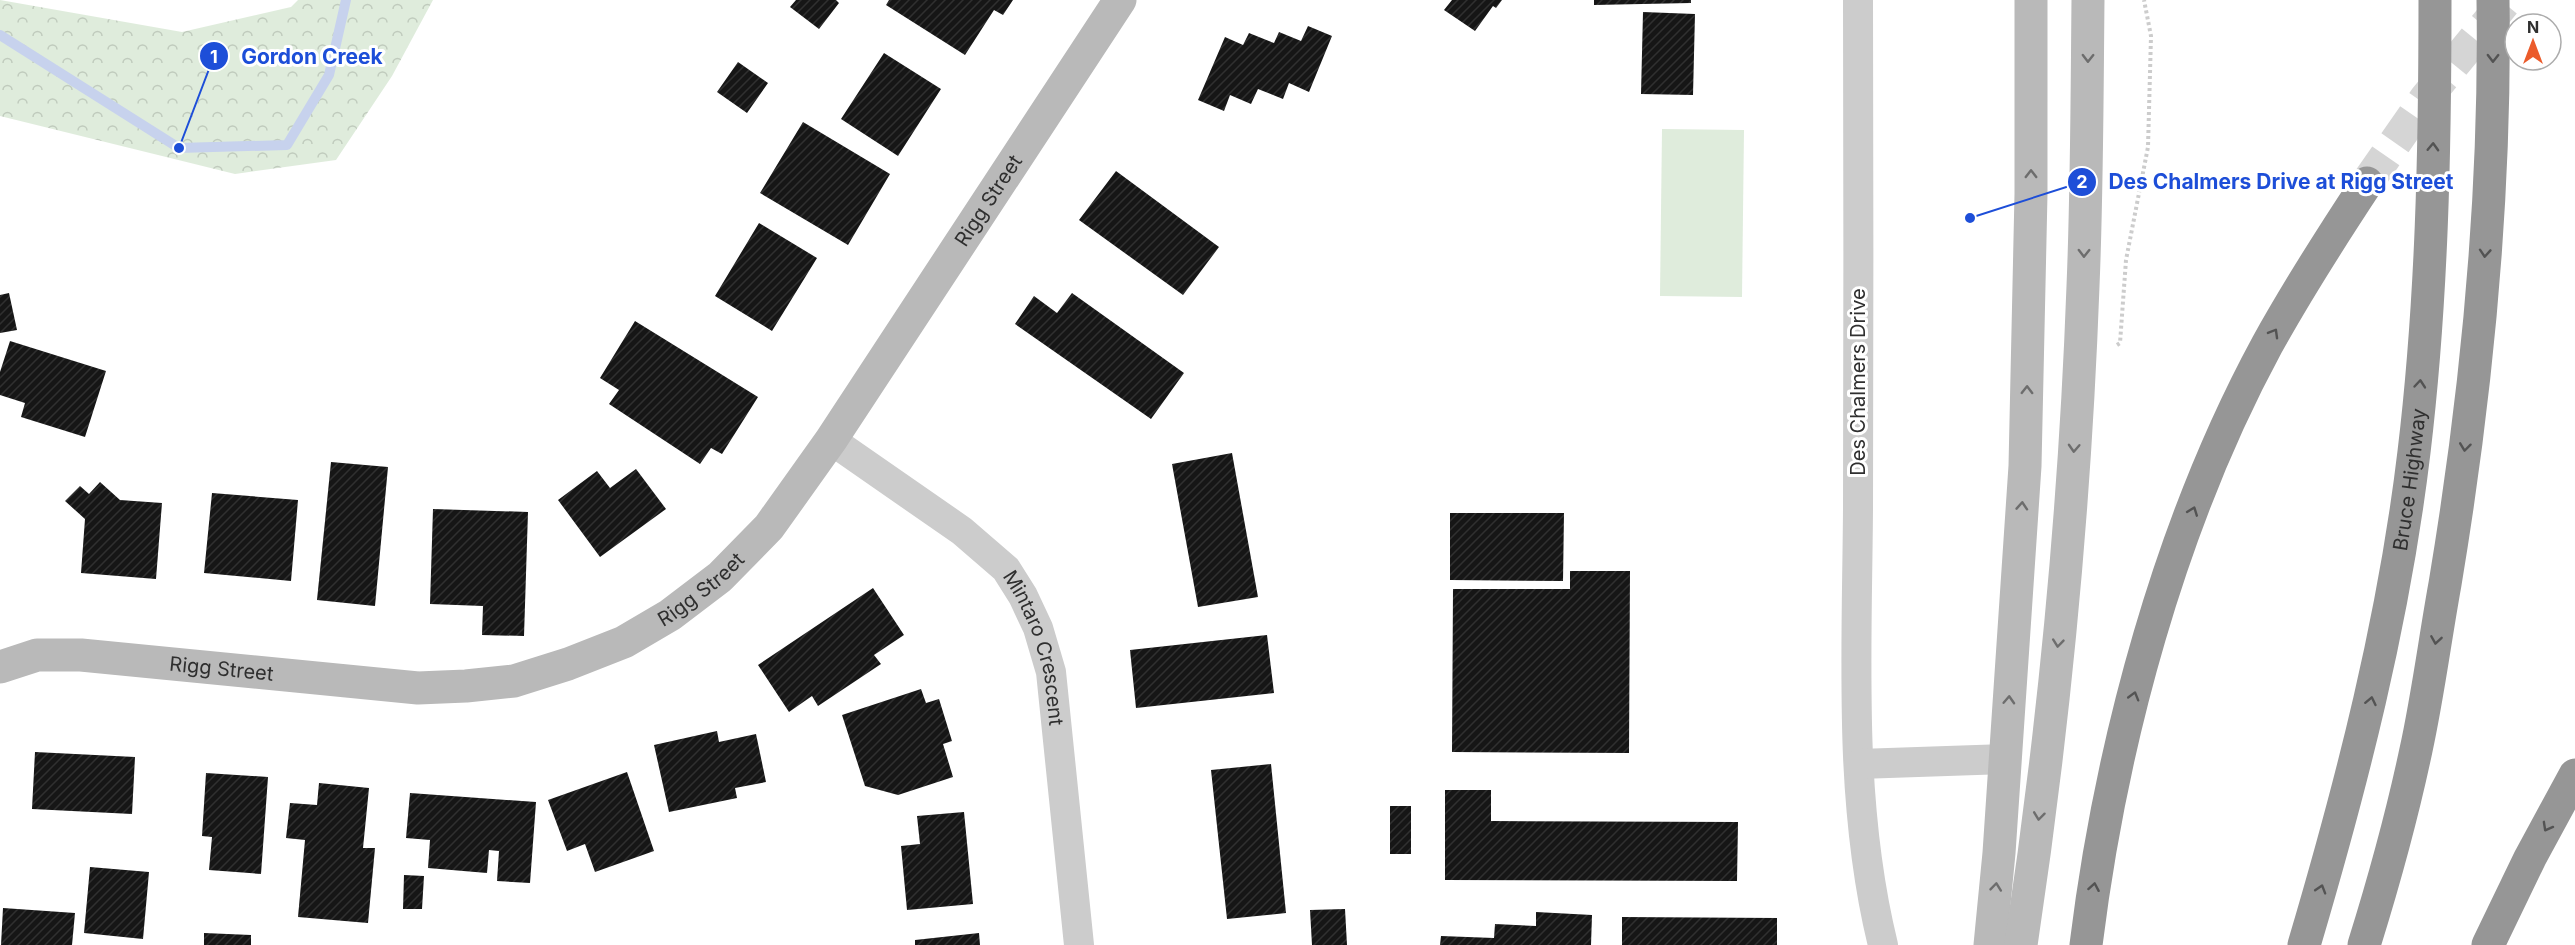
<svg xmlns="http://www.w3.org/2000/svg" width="2575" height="945" font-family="Inter,sans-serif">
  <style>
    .forest { fill: url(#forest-crowns) }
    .park { fill: #dfecdc }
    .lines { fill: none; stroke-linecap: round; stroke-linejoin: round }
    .stream { stroke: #c7d2ed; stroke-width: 10 }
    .building { fill: url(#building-hatch) }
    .highway-tunnel { stroke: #d5d5d5; stroke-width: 33; stroke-dasharray: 33 16; stroke-linecap: butt }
    .path { stroke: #ccc; stroke-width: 4; stroke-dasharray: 3 3; stroke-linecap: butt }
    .street { stroke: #ccc; stroke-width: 30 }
    .secondary { stroke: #b9b9b9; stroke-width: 33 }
    .highway { stroke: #969696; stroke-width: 33 }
    .oneway { stroke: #6d6d6d }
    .oneway2 { stroke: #535353 }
    .labels { text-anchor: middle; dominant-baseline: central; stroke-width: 6; stroke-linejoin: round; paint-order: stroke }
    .street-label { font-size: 20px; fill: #2f2f2f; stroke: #fff }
    .leader { fill: none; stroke: #1d4ed8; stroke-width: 2 }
    .callout-dot { fill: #1d4ed8; stroke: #fff; stroke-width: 2 }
    .mark-label { font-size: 18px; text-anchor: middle; font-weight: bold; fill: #fff }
    .callout-label { font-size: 21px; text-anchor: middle; font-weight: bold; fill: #1d4ed8; stroke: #fff; stroke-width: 6; stroke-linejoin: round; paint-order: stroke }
  </style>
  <defs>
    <pattern id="forest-crowns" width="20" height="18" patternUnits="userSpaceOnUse" patternTransform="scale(1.5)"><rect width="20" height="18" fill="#dfecdc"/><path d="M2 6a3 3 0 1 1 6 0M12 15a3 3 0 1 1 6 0" fill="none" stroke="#c0cbbd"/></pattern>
    <pattern id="building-hatch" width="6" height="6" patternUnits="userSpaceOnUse" patternTransform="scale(1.5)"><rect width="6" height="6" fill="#161616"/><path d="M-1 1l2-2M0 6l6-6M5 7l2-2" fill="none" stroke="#303030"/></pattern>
  </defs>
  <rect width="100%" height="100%" fill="#fff"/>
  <path class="forest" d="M0 0 182 32 291 7 298 0H433L392 76 336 160 235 174 0 116Z"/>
  <path class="park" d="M1662 129 1744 130 1742 297 1660 296Z"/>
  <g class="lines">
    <path class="stream" d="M0 35 179 148 287 145 329 75 346 0"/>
  </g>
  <path class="building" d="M796 0H836L839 3 819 29 790 7Z
    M889 0H1013L1003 15 994 10 965 55 886 5Z
    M1452 0H1502L1496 8 1493 6 1475 31 1444 10Z
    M1594 0H1691V3L1594 5Z
    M1643 12 1695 14 1693 95 1641 94Z
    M1308 26 1332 36 1309 92 1289 83 1283 99 1258 89 1251 104 1230 95 1224 111 1198 100 1225 37 1243 45 1249 33 1274 43 1279 32 1301 41Z
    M884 53 941 89 898 156 841 119Z
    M738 62 768 83 747 113 717 92Z
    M803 122 890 174 848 245 760 193Z
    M1116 171 1219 247 1183 295 1079 220Z
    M759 223 817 258 772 331 715 296Z
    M9 293 17 330 0 333V295Z
    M1072 293 1184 373 1151 419 1015 324 1034 296 1057 313Z
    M635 321 758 397 722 454 711 448 700 464 609 404 619 390 600 378Z
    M10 341 106 371 85 437 21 417 25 403 0 395V372Z
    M1232 453 1258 597 1198 607 1172 464Z
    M331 462 388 467 375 606 317 600Z
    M636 469 666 509 600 557 558 500 597 471 610 488Z
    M100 482 120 500 162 503 156 579 81 573 85 519 65 501 80 486 89 494Z
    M212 493 298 500 291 581 204 573Z
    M433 509 528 512 524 636 482 635 483 606 430 604Z
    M1450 513H1564L1563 581 1450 580Z
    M1570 571H1630L1629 753 1452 752 1453 589H1570Z
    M873 588 904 635 874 655 881 664 818 706 812 696 789 712 758 665Z
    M1267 635 1274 693 1136 708 1130 650Z
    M921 689 926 703 939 699 952 741 943 744 953 777 898 795 865 786 842 715Z
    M717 731 719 742 756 734 766 782 735 788 737 798 669 812 654 745Z
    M35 752 135 757 132 814 32 809Z
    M1271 764 1286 913 1227 919 1211 770Z
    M627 772 654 851 595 872 585 844 567 851 548 800Z
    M206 773 268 777 261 874 209 870 212 837 202 836Z
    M319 783 369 788 363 848H375L368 923 298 917 305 840 286 838 290 803 317 805Z
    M1445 790H1491V821L1738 822 1737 881 1445 880Z
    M410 793 536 802 530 883 497 881 499 851 489 850 487 873 428 868 430 840 406 838Z
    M1390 806H1411V854H1390Z
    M964 812 973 904 907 910 901 846 920 844 917 816Z
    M90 867 149 872 143 939 84 933Z
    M404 875 424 876 422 909H403Z
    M3 908 75 913 72 945H1Z
    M1345 909 1347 945H1312L1310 910Z
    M1536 912 1592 915 1591 945H1440L1441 936 1494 938 1495 924 1536 926Z
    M1622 917 1777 918V945H1622Z
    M204 933 251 935V945H204Z
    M979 933 980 945H915V940Z"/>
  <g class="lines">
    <path class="highway-tunnel" d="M2367 183 2426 98 2504 3"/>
    <path class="path" d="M2117 345 2120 343 2126 260 2148 147 2151 36 2144 0"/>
    <g class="street">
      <path d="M1858 0C1858 170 1859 339 1858 509 1857 654 1848 803 1883 945"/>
      <path id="s1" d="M831 440 962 531 1006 569 1023 596 1038 628 1051 672 1079 945"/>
      <path d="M1859 764 2006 759"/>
    </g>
    <g class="secondary">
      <path id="s2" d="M0 667 37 655H81L418 688 466 686 514 681 568 664 624 642 670 615 720 577 769 527 831 440 1120 0"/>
      <path d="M1990 945 1999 853 2025 466 2031 194V0"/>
      <path d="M2021 945C2054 727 2075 506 2083 286 2087 191 2087 95 2088 0"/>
    </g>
    <g class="highway">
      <path d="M2086 945C2111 743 2170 524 2267 345 2298 289 2332 236 2367 183"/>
      <path id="s3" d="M2304 945C2352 783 2394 620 2414 452 2432 302 2435 151 2435 0"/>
      <path d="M2364 945C2384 881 2402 816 2416 750 2428 695 2435 639 2445 584 2477 392 2496 195 2493 0"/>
      <path d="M2488 945 2530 858 2575 775"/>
    </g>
  </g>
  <defs><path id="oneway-chevron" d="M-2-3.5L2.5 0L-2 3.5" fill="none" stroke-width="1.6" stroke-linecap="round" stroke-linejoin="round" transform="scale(1.5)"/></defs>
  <g class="oneway">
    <use href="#oneway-chevron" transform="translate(2088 58) rotate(91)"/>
    <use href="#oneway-chevron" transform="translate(2031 174) rotate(-90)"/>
    <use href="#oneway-chevron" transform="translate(2084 253) rotate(91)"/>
    <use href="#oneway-chevron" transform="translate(2027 390) rotate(-89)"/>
    <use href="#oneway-chevron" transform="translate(2074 448) rotate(93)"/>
    <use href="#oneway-chevron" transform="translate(2022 506) rotate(-86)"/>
    <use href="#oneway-chevron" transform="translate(2058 643) rotate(96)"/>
    <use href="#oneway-chevron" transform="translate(2009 700) rotate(-87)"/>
    <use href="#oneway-chevron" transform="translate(2039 816) rotate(97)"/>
    <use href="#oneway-chevron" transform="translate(1996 887) rotate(-84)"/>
  </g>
  <g class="oneway2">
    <use href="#oneway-chevron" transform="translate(2493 58) rotate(91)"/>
    <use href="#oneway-chevron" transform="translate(2433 147) rotate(-88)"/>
    <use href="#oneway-chevron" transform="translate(2485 253) rotate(94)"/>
    <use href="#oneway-chevron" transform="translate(2274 333) rotate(-60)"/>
    <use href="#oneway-chevron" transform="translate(2420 384) rotate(-85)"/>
    <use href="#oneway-chevron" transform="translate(2465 447) rotate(97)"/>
    <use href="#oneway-chevron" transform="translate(2193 511) rotate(-69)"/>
    <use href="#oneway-chevron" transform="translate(2436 640) rotate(99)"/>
    <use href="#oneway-chevron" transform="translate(2134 696) rotate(-74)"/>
    <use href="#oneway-chevron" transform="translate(2371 701) rotate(-78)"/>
    <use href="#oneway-chevron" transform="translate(2547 827) rotate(119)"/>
    <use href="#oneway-chevron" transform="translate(2094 887) rotate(-80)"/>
    <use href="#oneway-chevron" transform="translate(2321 889) rotate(-73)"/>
  </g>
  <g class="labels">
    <g class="street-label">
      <text stroke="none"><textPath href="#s2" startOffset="1214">Rigg Street</textPath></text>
      <text transform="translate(1858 382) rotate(-90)">Des Chalmers Drive</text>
      <text stroke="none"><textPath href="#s3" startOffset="478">Bruce Highway</textPath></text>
      <text stroke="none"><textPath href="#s2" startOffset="728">Rigg Street</textPath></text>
      <text stroke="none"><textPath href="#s1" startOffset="303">Mintaro Crescent</textPath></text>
      <text stroke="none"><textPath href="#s2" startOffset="224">Rigg Street</textPath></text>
    </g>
  </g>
  <path class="leader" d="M179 148L214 56M1970 218L2082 182"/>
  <g class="callout-dot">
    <circle cx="179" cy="148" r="6"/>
    <circle cx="1970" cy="218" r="6"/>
    <circle cx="214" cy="56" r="15"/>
    <circle cx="2082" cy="182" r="15"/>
  </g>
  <g class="mark-label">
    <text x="214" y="63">1</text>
    <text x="2082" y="188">2</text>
  </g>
  <g class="callout-label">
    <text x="312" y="64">Gordon Creek</text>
    <text x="2281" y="189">Des Chalmers Drive at Rigg Street</text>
  </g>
  <g transform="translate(2533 42)"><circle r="28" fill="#ffffff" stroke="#acacac" stroke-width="1.5"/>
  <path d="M0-4.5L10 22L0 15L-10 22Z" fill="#eb5b2b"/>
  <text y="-9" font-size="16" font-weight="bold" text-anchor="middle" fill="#2f2f2f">N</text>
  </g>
</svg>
